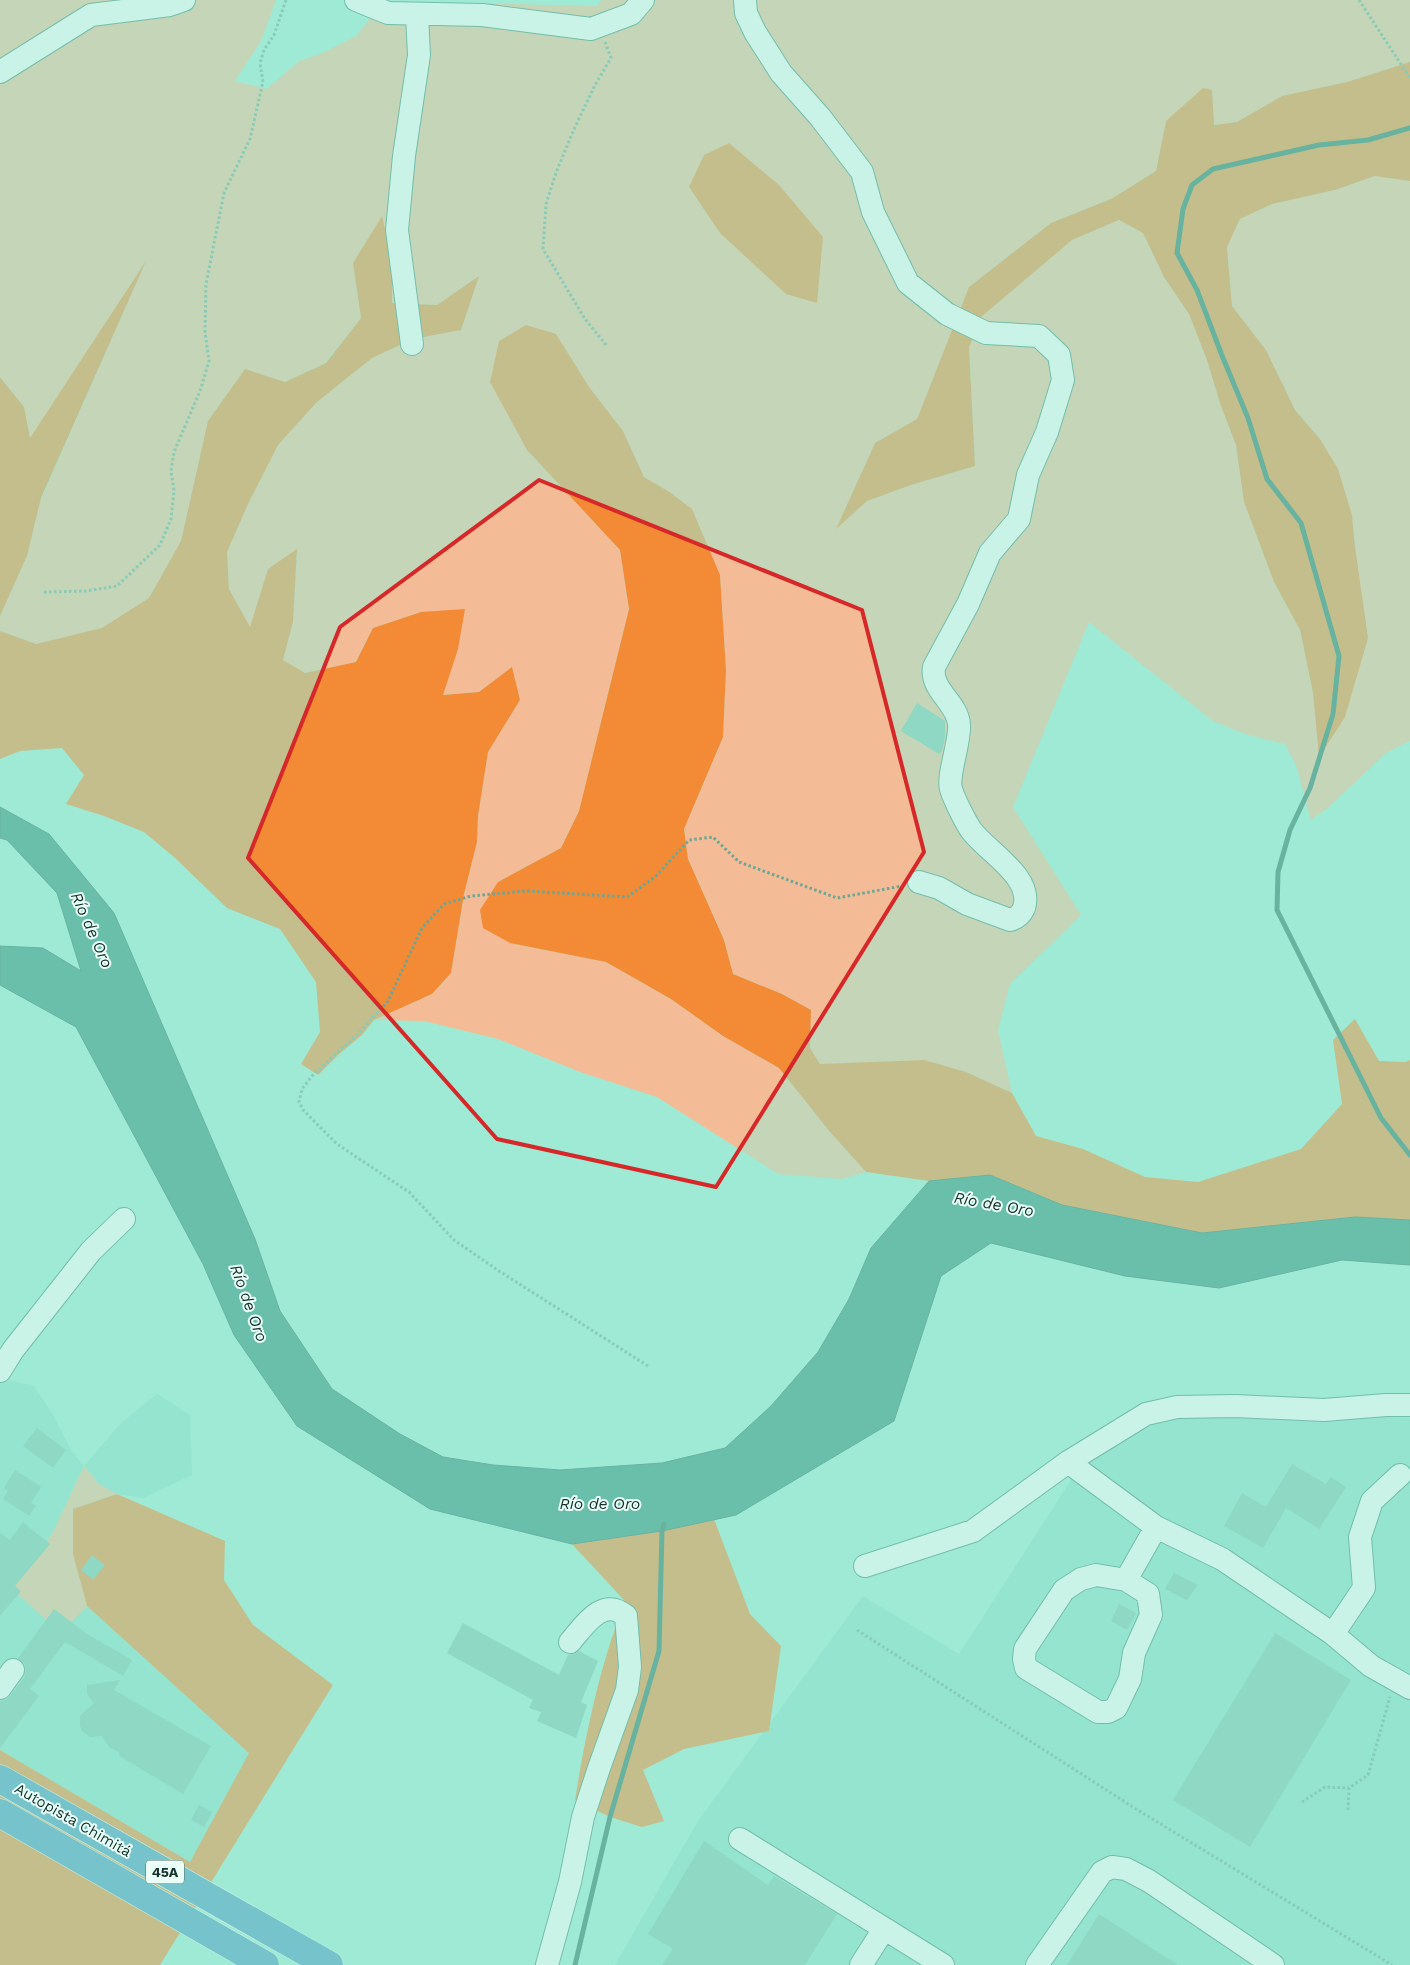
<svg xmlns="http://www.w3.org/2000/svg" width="1410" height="1965" font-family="'Work Sans',sans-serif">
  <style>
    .built { fill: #89dec8 }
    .green { fill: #f4bc96; fill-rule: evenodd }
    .forest { fill: #f28a36 }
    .water { fill: #2c8d78; stroke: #257261 }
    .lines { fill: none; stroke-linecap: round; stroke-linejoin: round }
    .stream { stroke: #257261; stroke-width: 5 }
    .building { fill: #7ac4b0 }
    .minor-casing { stroke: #3e8977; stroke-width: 24 }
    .highway-casing { stroke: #fff; stroke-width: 29 }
    .path { stroke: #6ca697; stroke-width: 3; stroke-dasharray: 2.5 2.5; stroke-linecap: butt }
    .minor { stroke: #fff; stroke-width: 22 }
    .highway { stroke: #4896c1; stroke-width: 28 }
    .marked { fill: none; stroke: #d62828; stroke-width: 4; stroke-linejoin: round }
    .labels { text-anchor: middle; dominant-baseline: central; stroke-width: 4; stroke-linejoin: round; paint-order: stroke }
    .shield { fill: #e9fff8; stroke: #547069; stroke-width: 1 }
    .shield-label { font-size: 14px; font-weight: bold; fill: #14332c }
    .street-label { font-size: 15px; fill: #14332c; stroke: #e9fff8 }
    .water-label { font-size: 16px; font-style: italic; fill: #15322b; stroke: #e9fff8 }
  </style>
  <rect width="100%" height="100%" fill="#9fead5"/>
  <path class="built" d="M0 1378 34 1386 52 1413 71 1450 84 1466 121 1423 157 1394 190 1415 192 1475 143 1498 117 1494 99 1484 84 1466 52 1534 12 1589 61 1632 87 1606 250 1753 190 1862 0 1750Z
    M1212 1409 1410 1418V1965H615L698 1821 863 1596 959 1654 1078 1469 1124 1431Z"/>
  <path class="green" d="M0 0H276L261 41 235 81 267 89 299 61 325 52 356 36 377 10C449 0 525 5 598 6L601 0H1410V62L1347 82 1282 96 1237 122 1213 125 1212 91 1166 121 1156 171 1111 199 1051 223 969 287 917 419 875 443 837 527 867 501 911 485 975 466 969 347 981 317 1072 240 1119 220 1143 233 1164 277 1189 314 1207 360 1221 406 1236 445 1244 502 1274 582 1300 630 1313 693 1320 757 1355 547 1352 515 1320 439 1295 410 1266 350 1232 306 1227 247 1240 219 1272 204 1335 190 1375 176 1410 181V741L1386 753 1330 806 1311 820 1296 765 1285 744 1245 734 1213 721 1089 622 1013 807 1081 915 1010 984 998 1030 1012 1093 966 1072 820 1064 810 1048 811 1010 782 994 733 974 724 940 688 859 684 829 723 737 726 670 720 575 668 491 644 477 623 431 589 387 527 450 620 550 629 609 579 811 561 848 498 882 510 943 606 962 671 999 723 1036 779 1068 830 1132 866 1172 841 1179 778 1174 657 1097 580 1072 498 1039 424 1021 374 1020 432 994 451 973 464 894 477 842 478 816 488 752 520 700 511 668 479 692 442 695 458 649 421 612 373 628 356 662 305 673 283 660 293 622 297 550 268 569 250 628 229 589 227 552 249 502 278 445 317 402 372 358 413 339 461 330 478 277 437 305 391 303 392 261 353 263 361 318 325 363 285 382 245 369 208 421 181 541 149 598 102 629 36 644 0 631V616L27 556 39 504 144 265 30 439 24 407 0 377ZM720 233 816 303 752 261Z
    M84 1466 99 1484 117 1494 73 1509V1554L87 1606 61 1633 12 1589 52 1534Z"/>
  <path class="forest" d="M1410 62V181L1375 176 1335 190 1272 204 1240 219 1227 247 1232 306 1266 350 1295 410 1320 439 1338 469 1352 515 1355 547 1368 638 1345 717 1319 757 1313 693 1300 630 1274 582 1244 502 1236 445 1221 406 1207 360 1189 314 1164 277 1143 233 1119 220 1072 240 981 317 969 347 975 466 911 485 867 501 836 529 875 443 917 419 969 287 1051 223 1111 199 1156 171 1166 121 1203 88 1212 90 1214 125 1237 122 1282 96 1347 82Z
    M729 143 779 185 823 237 817 303 786 294 720 233 689 187 704 155Z
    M382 216 392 261V303L437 305 479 276 461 330 413 339 372 358 317 402 278 445 249 502 227 552 229 589 250 627 268 569 297 549 293 622 283 660 305 673 356 662 373 628 421 612 465 609 458 649 443 695 479 692 512 667 520 700 488 752 478 816 477 842 464 894 451 973 432 994 374 1020 362 1035 339 1054 318 1075 301 1064 320 1032 316 982 280 929 227 908 174 857 144 832 104 816 66 804 84 775 62 748 20 751 0 759V631L36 644 102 628 149 598 181 541 208 421 245 369 285 382 326 363 361 318 353 263Z
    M146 261 41 498 27 556 0 616V377L24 407 30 438Z
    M526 325 556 334 589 387 623 431 644 477 668 491 692 509 720 575 726 670 723 737 684 829 688 859 724 940 733 974 782 994 811 1010 810 1048 820 1064 924 1060 966 1072 1012 1093 1036 1136 1083 1149 1145 1177 1198 1182 1301 1149 1342 1104 1333 1040 1355 1019 1379 1061 1406 1062 1410 1060V1220L1355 1217 1202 1233 1062 1205 990 1175 929 1181 866 1172 830 1132 779 1068 723 1036 671 999 606 962 510 943 483 928 480 910 498 882 561 848 579 811 629 609 620 550 527 450 490 382 499 341Z
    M117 1494 225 1541 224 1580 253 1625 333 1685 160 1965H0V1750L190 1862 249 1753 87 1606 73 1554V1509Z
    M714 1519 750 1614 781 1646 769 1731 684 1749 643 1770 664 1821 642 1827 610 1817 575 1800C583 1750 593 1699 608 1650 613 1633 620 1618 624 1600L572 1544 662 1531Z"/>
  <path class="water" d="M0 807 49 834 114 913 255 1239 280 1311 332 1389 400 1434 443 1457 493 1465 560 1470 662 1463 725 1448 771 1406 818 1352 849 1299 871 1248 929 1181 990 1175 1062 1205 1202 1233 1355 1217 1410 1220V1265L1342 1260 1219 1288 1125 1276 991 1243 941 1276 894 1421 736 1515 662 1531 572 1544 430 1509 297 1426 234 1335 203 1264 76 1027 0 985V946L43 948 81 971 57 893 7 840 0 838Z"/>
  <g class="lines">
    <path class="stream" d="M1410 128 1368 140 1319 145 1213 169 1192 185 1183 209 1177 253 1197 290 1223 358 1248 418 1267 479 1301 523 1339 656 1333 714 1310 788 1290 830 1278 872 1277 910 1381 1118 1410 1155
      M575 1965 610 1817 659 1651 662 1531 664 1524"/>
  </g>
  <path class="building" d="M917 703 945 721V737L942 751 939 754 901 731Z
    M37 1428 66 1450 53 1468 23 1446Z
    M1292 1464 1326 1484 1331 1477 1346 1487 1319 1529 1286 1508 1263 1548 1224 1526 1242 1493 1266 1507Z
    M15 1470 41 1487 31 1503 36 1506 29 1516 3 1499 8 1491 4 1488Z
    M23 1522 50 1544 15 1586 21 1591 0 1616V1533L10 1540Z
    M92 1555 105 1565 93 1580 81 1570Z
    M1174 1573 1198 1585 1187 1600 1165 1589Z
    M1119 1604 1136 1613 1127 1630 1111 1621Z
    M54 1609 87 1634 132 1660 123 1676 65 1642 30 1689 39 1696 0 1748V1701L6 1700 10 1696 24 1678 26 1672 25 1665 18 1658Z
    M463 1623 559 1675 568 1655 574 1654 579 1651 598 1661 581 1702 587 1705 576 1738 537 1721 541 1712 529 1708 533 1700 447 1653Z
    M1275 1633 1351 1680 1250 1847 1173 1800Z
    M120 1680 114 1690 211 1746 183 1794 119 1756 120 1753 109 1747 102 1736 90 1737 82 1731 80 1726V1716L94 1703 87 1694V1685Z
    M199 1805 212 1812 204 1827 191 1820Z
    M704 1841 768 1885 774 1876 837 1914 805 1965H662L673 1949 648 1934Z
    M1099 1914 1178 1965H1067Z"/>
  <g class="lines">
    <g class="minor-casing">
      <path id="minor" d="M356 0 388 13 482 15 591 29 631 14 643 0
        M745 0 746 13 755 32 781 73 820 117 862 172 873 212 908 283 947 314 986 333 1039 336 1059 355 1063 380 1047 432 1028 475 1019 519 990 553 968 604 934 667C930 690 957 702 959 724 961 740 947 775 951 789 954 799 965 821 971 830 987 852 1034 877 1024 908 1021 915 1017 918 1010 920L967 904 939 888 919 882
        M0 72 91 15 170 5 184 0
        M412 344 397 230 404 156 419 55 417 15
        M0 1371 13 1350 91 1251 124 1219
        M1068 1462 1156 1527 1222 1559 1333 1634 1371 1666 1410 1688
        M865 1566 973 1531 1068 1462 1146 1414 1177 1407 1235 1406 1324 1410 1386 1405H1410
        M1096 1575 1126 1580 1148 1594 1151 1615 1134 1653 1130 1679 1116 1708 1108 1712H1098L1026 1668 1024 1659 1025 1649 1064 1590 1081 1579Z
        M1126 1580 1156 1527
        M1333 1634 1364 1588 1360 1537 1372 1501 1400 1475
        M0 1688 13 1670
        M740 1839 943 1965
        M547 1965 570 1882 583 1817 599 1768 627 1690 630 1667 626 1616C602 1596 584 1626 570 1642
        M861 1965 884 1929
        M1037 1965 1102 1872 1112 1867 1126 1869 1149 1881 1273 1965"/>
    </g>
    <g class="highway-casing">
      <path id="highway" d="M0 1779 329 1965
        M0 1813 265 1965"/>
    </g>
    <path class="path" d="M1359 0 1410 78
      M605 42 611 58 595 85 575 127 557 170 546 204 543 249 585 319 607 346
      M44 592 86 591 117 586 160 545 171 519 174 490 171 471 174 452 200 391 209 361 205 332 206 284 224 193 250 139 263 82 260 63 264 50 274 35 286 0
      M648 1366 499 1271 454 1240 409 1192 337 1144 304 1111 299 1102 302 1089 312 1076 359 1033 388 1001 422 928 444 904 471 896 526 891 627 897 655 877 689 840 713 837 739 862 837 898 902 886
      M857 1630 1136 1809 1392 1965
      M1302 1802 1325 1787 1349 1788
      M1348 1810 1349 1788 1368 1775 1390 1697"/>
    <use href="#minor" class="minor"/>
    <use href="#highway" class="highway"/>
  </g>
  <path d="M0 0H1410V1965H0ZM539 480 862 610 924 852 716 1187 497 1139 248 858 340 627Z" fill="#9fead5" fill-opacity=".55" fill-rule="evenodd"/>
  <path class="marked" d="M539 480 862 610 924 852 716 1187 497 1139 248 858 340 627Z"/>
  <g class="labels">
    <rect class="shield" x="146" y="1860.5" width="38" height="23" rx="4"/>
    <g class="shield-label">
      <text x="165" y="1872">45A</text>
    </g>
    <g class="street-label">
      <text transform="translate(73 1820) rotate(30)">Autopista Chimitá</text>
    </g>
    <g class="water-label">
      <text transform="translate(92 930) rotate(66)">Río de Oro</text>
      <text transform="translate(994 1204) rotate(10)">Río de Oro</text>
      <text transform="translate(249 1303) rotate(70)">Río de Oro</text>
      <text x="600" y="1503">Río de Oro</text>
    </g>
  </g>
</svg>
